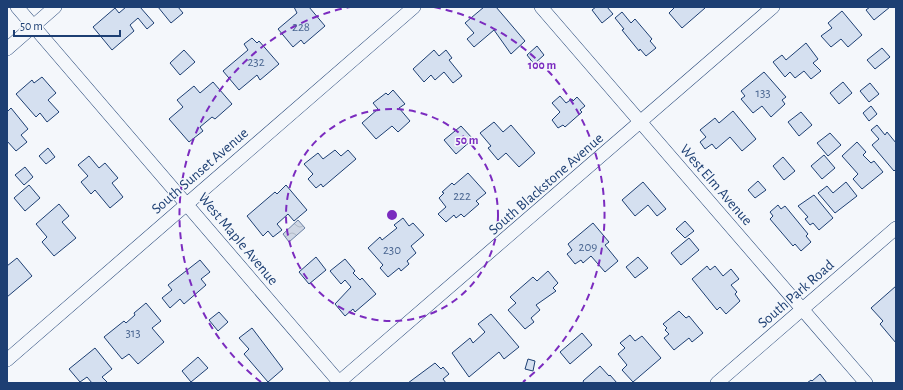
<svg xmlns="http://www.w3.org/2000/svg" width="903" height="390" font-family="'Alegreya Sans',sans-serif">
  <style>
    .water { fill: url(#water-waves); stroke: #687fa3 }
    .building { fill: #d5e0f0; stroke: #1d3f73 }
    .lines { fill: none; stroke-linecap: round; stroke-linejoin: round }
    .minor-casing { stroke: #1d3f73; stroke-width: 14 }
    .minor { stroke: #f4f7fb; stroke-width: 13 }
    .ring { fill: none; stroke: #7b2cbf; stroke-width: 2; stroke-dasharray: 7 5 }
    .labels { text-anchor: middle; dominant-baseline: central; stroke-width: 3; stroke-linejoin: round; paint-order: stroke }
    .number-label { font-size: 13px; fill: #4b6792 }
    .street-label { font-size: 15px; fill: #1d3f73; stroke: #f4f7fb }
    .centre { fill: #7b2cbf; stroke: #f4f7fb; stroke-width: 2 }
    .ring-label { font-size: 12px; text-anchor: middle; font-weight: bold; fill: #7b2cbf; stroke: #f4f7fb; stroke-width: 3; stroke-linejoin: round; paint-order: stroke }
  </style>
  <defs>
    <pattern id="water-waves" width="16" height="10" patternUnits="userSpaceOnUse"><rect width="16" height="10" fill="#cfd7e4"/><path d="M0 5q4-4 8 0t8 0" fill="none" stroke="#b1bac7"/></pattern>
  </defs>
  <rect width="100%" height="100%" fill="#f4f7fb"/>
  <path class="water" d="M298 220 305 228 289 242 283 234Z"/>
  <path class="building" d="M126 7H140L154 23 147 29 138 18 130 25 134 31 112 50 93 27 115 8 119 13Z
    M158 7H178L183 13 171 23Z
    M294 7H309L325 26 304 44 301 40 293 47 278 29 297 13Z
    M484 7H496L525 41 511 54 494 30 474 47 467 39 474 33 465 23Z
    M596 7H607L613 14 602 23 592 10Z
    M672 7H704L705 8 682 28 669 13 674 8Z
    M870 7H890L874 20 866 10Z
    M842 11 862 35 848 47 841 39 831 47 821 36 832 28 828 23Z
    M622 12 631 23 635 19 652 39 650 41 656 48 646 56 640 49 639 51 622 30 624 29 615 18Z
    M252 38 257 43 259 41 279 64 260 80 257 75 239 90 223 71 248 50 244 44Z
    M806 43 818 59 813 63 821 71 811 79 804 71 795 78 790 72 785 77 773 62 782 55 786 60Z
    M537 46 544 55 534 64 527 55Z
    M882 48 890 57 875 69 867 60Z
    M184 50 195 62 180 75 170 63Z
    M434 50 439 56 446 50 452 58 449 60 462 76 453 83 444 72 435 80 431 75 424 82 413 69Z
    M764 72 786 97 782 100 785 104 771 117 762 106 753 113 741 99 745 96 741 91Z
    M42 77 56 93 48 100 59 112 47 122 40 113 36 117 16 94 32 80 34 83Z
    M213 82 232 104 215 119 212 117 200 127 203 131 189 142 169 119 183 107 177 100 194 86 200 93Z
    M843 82 852 93 839 104 830 93Z
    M870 83 879 94 869 102 860 91Z
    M393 90 405 104 399 108 410 121 398 132 392 126 376 139 362 123 378 109 373 103 386 93 388 95Z
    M560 96 566 103 572 99 573 101 577 97 585 106 580 110 582 112 565 127 563 125 558 128 552 120 560 112 552 103Z
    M871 106 877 114 869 121 863 113Z
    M11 108 28 129 21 135 27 142 16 151 7 141V112Z
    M733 111 756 139 742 151 730 137 716 149 712 144 705 149 700 142 706 137 700 130 715 118 719 123Z
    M801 112 812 125 799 136 788 122Z
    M494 122 503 132 511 125 535 153 519 167 506 153 498 160 488 148 491 146 480 133Z
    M877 125 885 135 887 132 896 143V169L894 171 872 145 879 139 871 130Z
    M461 126 473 139 456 154 444 140Z
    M830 133 841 145 828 156 817 143Z
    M857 142 866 152 863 155 871 163 874 161 883 172 862 189 853 179 858 174 842 156Z
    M48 148 55 157 46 164 39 156Z
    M335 150 341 156 348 150 356 159 323 187 321 184 316 188 308 179 313 174 304 164 318 153 323 159Z
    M824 155 835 168 822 179 811 166Z
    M89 156 99 168 105 163 118 178 112 183 123 197 110 208 95 190 91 194 81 182 88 176 78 165Z
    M783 157 795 171 784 180 773 166Z
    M25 167 33 177 24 185 15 175Z
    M468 173 486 193 476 201 479 204 464 217 461 214 456 218 454 215 446 222 438 214 446 207 439 198 444 193 442 192 452 183 454 185Z
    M758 181 766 190 755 198 748 190Z
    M643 182 666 209 657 216 648 205 635 216 622 200Z
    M846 182 857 196 835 213 818 193 827 186 833 193Z
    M29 185 40 198 25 211 14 198Z
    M286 185 307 210 294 221 288 214 277 224 282 230 273 237 268 231 263 236 247 216 275 192 277 194Z
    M814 195 833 218 819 230 813 223 810 225 805 219 808 217 798 206Z
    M59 204 69 216 62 222 76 238 54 256 42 242 47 237 36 224Z
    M778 205 781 209 785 206 808 234 806 236 811 242 801 251 795 244 793 246 770 219 773 216 770 212Z
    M403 218 409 226 413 223 424 235 411 246 416 253 407 261 409 264 401 271 399 268 388 277 380 268 383 265 368 248 380 237 382 240 397 228 394 225Z
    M685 221 694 231 685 238 676 229Z
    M593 223 609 242 605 245 618 261 605 272 591 256 583 263 581 260 575 264 567 254 572 250 568 244Z
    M689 238 699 250 681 265 671 253Z
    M316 257 326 270 309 284 299 272Z
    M638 257 648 268 635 278 626 267Z
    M17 258 32 276 7 297V266Z
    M345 259 355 271 353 273 360 280 362 278 376 294 355 312 353 309 345 316 335 304 351 287 345 280 341 284 330 271Z
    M200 260 210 272 201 279 206 285 184 304 180 299 170 308 162 298 172 290 168 285Z
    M707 266 710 270 715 266 723 276 731 269 739 279 731 285 737 292 735 294 740 301 726 314 720 307 717 310 692 279Z
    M548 271 558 283 553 288 556 291 536 305 540 310 531 318 534 322 525 329 508 310 516 303 510 297 533 277 537 281Z
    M896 286V343L880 324 883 321 871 308Z
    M146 303 161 321 152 328 164 342 138 364 129 354 122 359 104 337 124 321 126 323 135 315 134 313Z
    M679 311 686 318 689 316 703 333 692 342 689 338 674 350 664 338 669 334 665 330 667 328 663 324Z
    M219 312 228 322 218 331 209 320Z
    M491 314 519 347 504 359 499 352 469 377 452 353 470 338 473 343 485 332 478 324Z
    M252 328 283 369 268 382 244 354 249 349 239 338Z
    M582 333 592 345 570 364 560 352Z
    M630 335 635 341 642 336 661 358 633 382 622 370 627 365 618 354 625 348 620 343Z
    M95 348 112 369 102 377 108 383H92L87 377 80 382 69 369Z
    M198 357 208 368 191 382 182 371Z
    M528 359 535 361 533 371 525 369Z
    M435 363 441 369 443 367 449 374 443 379 446 383H408Z
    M600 366 609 376 610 375 617 383H584L583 381Z
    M820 374 827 383H807L811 380 812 381Z"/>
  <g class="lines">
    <g class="minor-casing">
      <path id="minor" d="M17 7 340 383
        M541 7 866 383
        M7 49 55 7
        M7 360 414 7
        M338 383 773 7
        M717 383 896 228"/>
    </g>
    <use href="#minor" class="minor"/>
  </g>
  <g class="ring">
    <circle cx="392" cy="215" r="106"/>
    <path d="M261 382A212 212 0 0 1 350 7M434 7A212 212 0 0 1 523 382"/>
  </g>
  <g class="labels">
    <g class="number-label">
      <text x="301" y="27">228</text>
      <text x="256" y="62">232</text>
      <text x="763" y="93">133</text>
      <text x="462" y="196">222</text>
      <text x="588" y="247">209</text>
      <text x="392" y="250">230</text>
      <text x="133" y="333">313</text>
    </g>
    <g class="street-label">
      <text transform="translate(200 171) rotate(-41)">South Sunset Avenue</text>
      <text transform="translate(546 184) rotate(-41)">South Blackstone Avenue</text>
      <text transform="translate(716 185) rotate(49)">West Elm Avenue</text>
      <text transform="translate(238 239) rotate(50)">West Maple Avenue</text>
      <text transform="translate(796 294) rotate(-41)">South Park Road</text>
    </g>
  </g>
  <circle cx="392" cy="215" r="6" class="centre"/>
  <g class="ring-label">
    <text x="542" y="69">100 m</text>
    <text x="467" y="144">50 m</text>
  </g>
  <rect width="903" height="390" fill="none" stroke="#1d3f73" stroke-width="16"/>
  <path d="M14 30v6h106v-6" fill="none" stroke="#1d3f73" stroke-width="2"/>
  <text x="20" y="30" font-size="12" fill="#1d3f73" stroke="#f4f7fb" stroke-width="3" paint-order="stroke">50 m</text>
</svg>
